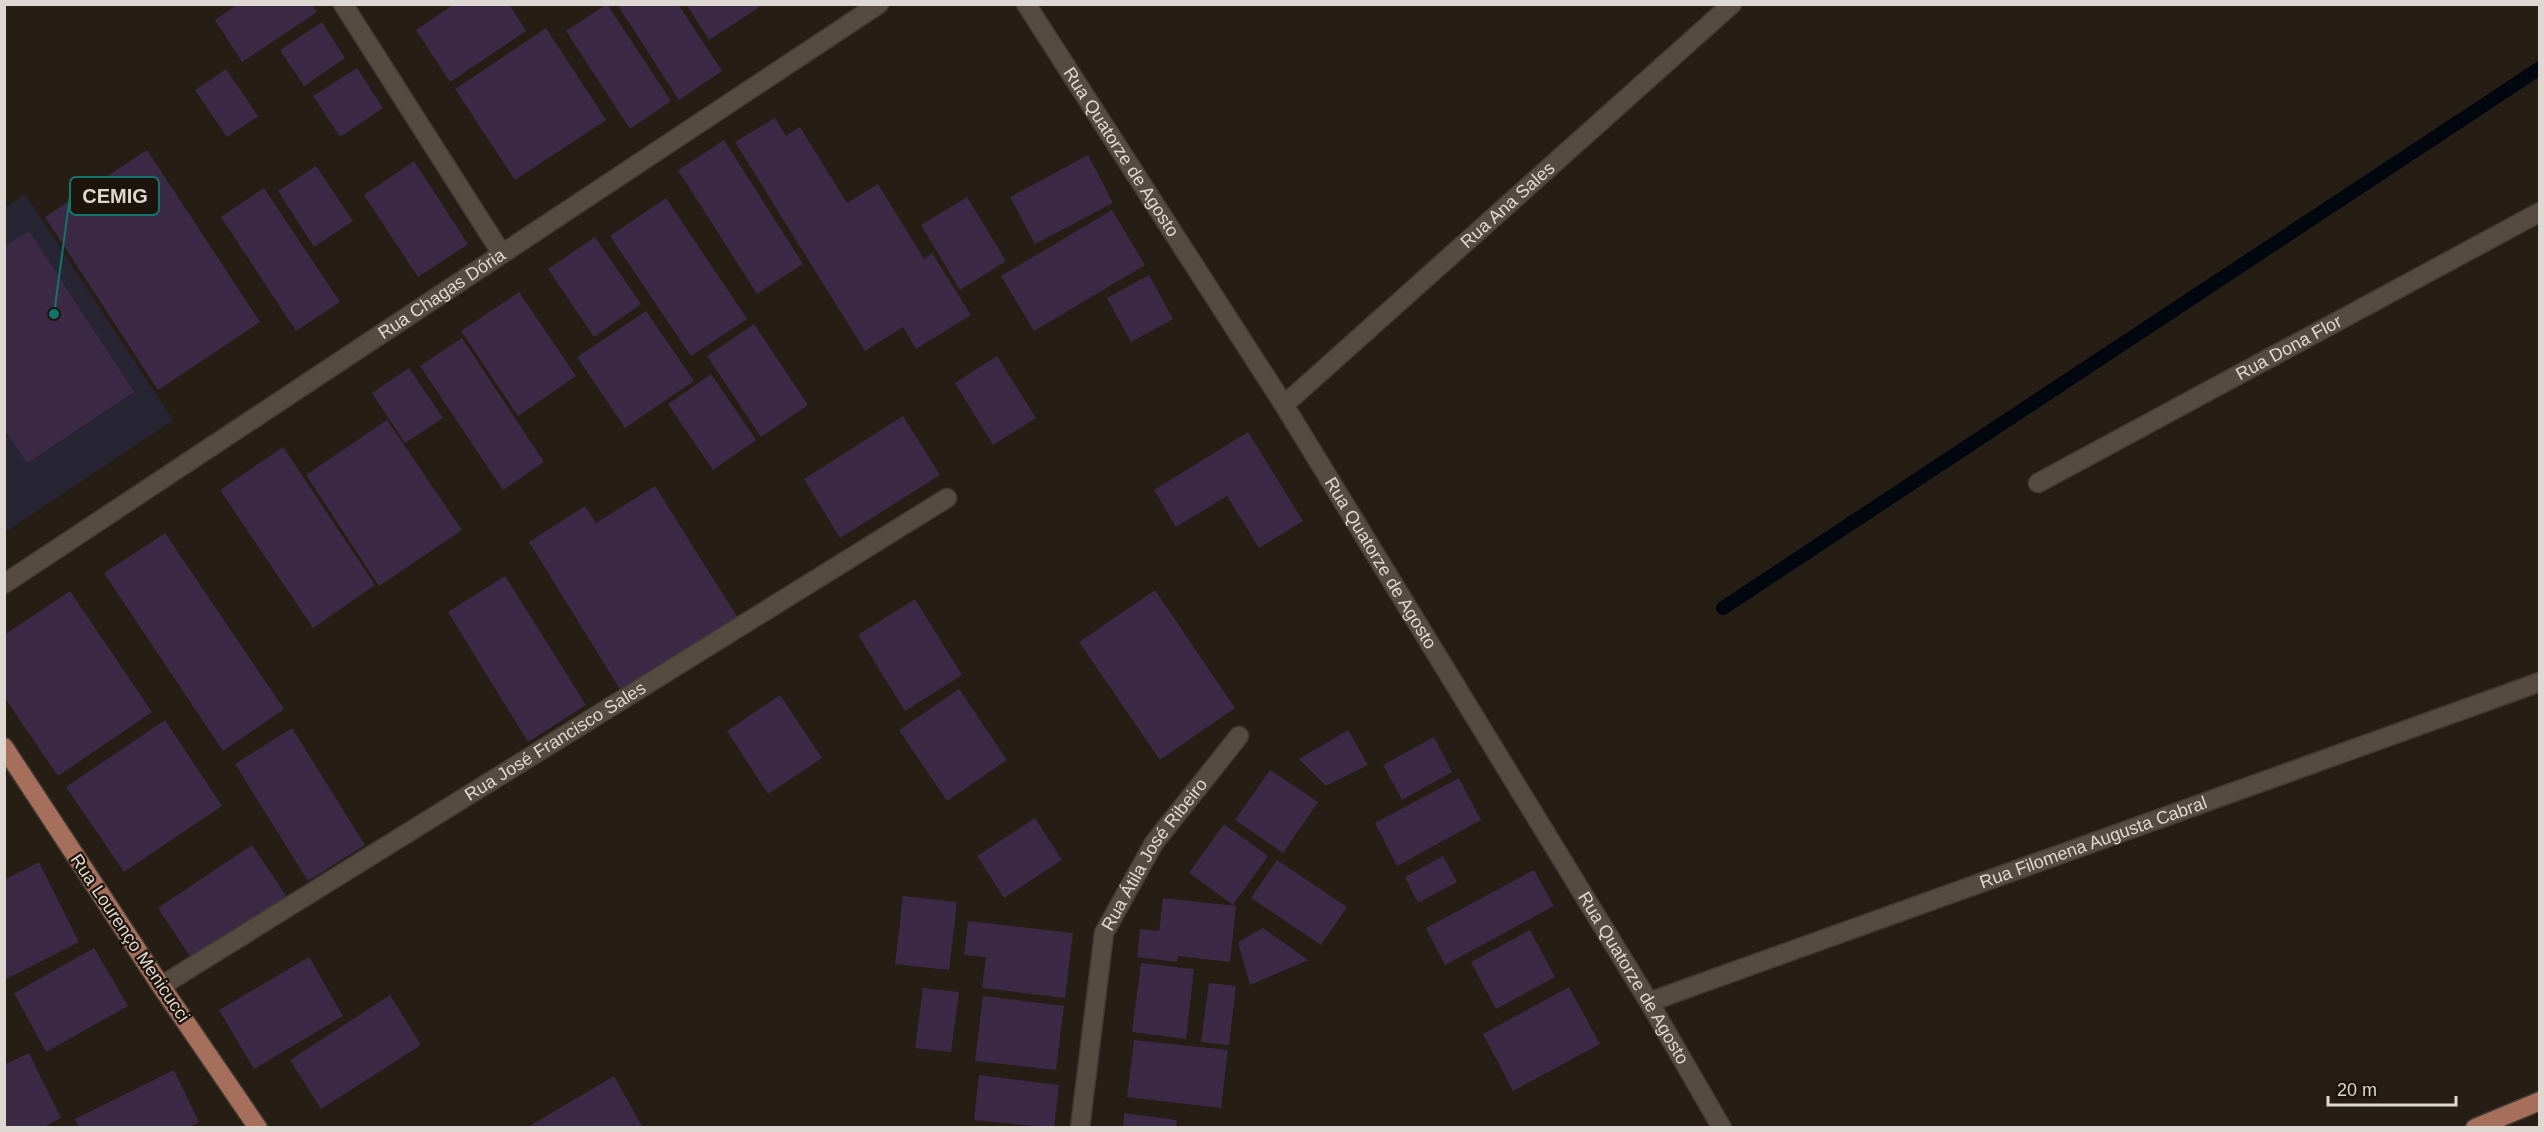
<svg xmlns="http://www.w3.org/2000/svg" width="2544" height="1132" font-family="Helvetica,sans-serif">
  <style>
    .industrial { fill: #272434 }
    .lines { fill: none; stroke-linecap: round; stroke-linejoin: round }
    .stream { stroke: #00070f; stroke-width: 14 }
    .building { fill: #3c2946 }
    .minor-casing { stroke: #413934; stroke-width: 21 }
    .major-casing { stroke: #413934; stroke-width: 21 }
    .minor { stroke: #554b40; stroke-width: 18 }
    .major { stroke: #a66f5b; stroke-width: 18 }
    .labels { text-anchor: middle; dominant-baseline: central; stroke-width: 4.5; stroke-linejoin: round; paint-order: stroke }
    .street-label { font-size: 18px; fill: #dfd8d2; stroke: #1d140b }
    .leader { fill: none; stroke: #0f766e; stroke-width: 2 }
    .callout-dot { fill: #0f766e; stroke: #1d140b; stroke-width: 2 }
    .callout { fill: #1d140b; stroke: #0f766e; stroke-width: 2 }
    .callout-label { font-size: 20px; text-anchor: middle; font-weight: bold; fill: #dfd8d2 }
  </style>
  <rect width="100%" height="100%" fill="#261d14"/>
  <path class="industrial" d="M25 194 173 420 5 532V208Z"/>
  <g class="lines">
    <path class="stream" d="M1723 608 2540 68"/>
  </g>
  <path class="building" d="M238 4H312L317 12 242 62 215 20Z
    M454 4H509L526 31 450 82 416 30Z
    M607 4 671 101 630 129 566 31Z
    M617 4H678L722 71 679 100Z
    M686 4H764L709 40Z
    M322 22 345 58 304 86 280 50Z
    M546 28 606 120 515 180 455 89Z
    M357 68 383 108 340 137 313 96Z
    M226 69 258 116 227 137 195 90Z
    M775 118 786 136 800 127 847 203 878 184 924 259 932 253 971 315 916 349 903 327 865 351 735 142Z
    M724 140 803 264 757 294 678 170Z
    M147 150 260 322 158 390 45 217Z
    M1088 155 1113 203 1035 244 1010 197Z
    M414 161 468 244 418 277 364 195Z
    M316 166 353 221 314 247 278 191Z
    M264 188 340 302 296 331 221 217Z
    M967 197 1006 261 960 290 921 225Z
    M666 198 747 319 691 356 610 236Z
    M1112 210 1145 265 1034 331 1001 276Z
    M29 231 134 392 27 463 4 429V247Z
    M595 237 641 304 594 337 548 269Z
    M1149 275 1173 319 1131 342 1107 298Z
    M519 292 576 376 518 416 461 331Z
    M646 311 694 381 625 428 577 357Z
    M754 324 808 405 761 437 707 356Z
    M462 338 544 462 503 490 420 366Z
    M997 356 1036 418 993 445 955 383Z
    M409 368 443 418 405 443 372 393Z
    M711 374 756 440 713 470 668 404Z
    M903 416 940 475 840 538 804 479Z
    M387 420 462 530 379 586 306 475Z
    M1248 432 1303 521 1259 548 1227 496 1176 527 1154 490Z
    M283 447 375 585 313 628 220 490Z
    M655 486 738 618 621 691 529 542 585 506 596 523Z
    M165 533 284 709 223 751 104 573Z
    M505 576 586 705 528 742 448 612Z
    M1155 590 1235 708 1160 760 1079 642Z
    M70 591 152 712 58 776 4 697V635Z
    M915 599 962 675 905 711 858 635Z
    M959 689 1007 760 947 801 899 730Z
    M780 695 822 758 768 794 727 731Z
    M165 720 222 806 124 872 66 787Z
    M292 728 365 845 308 881 235 764Z
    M1348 730 1368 765 1326 786 1299 759Z
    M1434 737 1452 772 1402 800 1383 765Z
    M1270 770 1318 802 1283 853 1235 820Z
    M1459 778 1481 820 1397 866 1375 823Z
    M1035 818 1062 860 1004 898 977 856Z
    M1224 824 1268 856 1233 905 1189 873Z
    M252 845 289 900 195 964 158 908Z
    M1443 856 1457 882 1418 903 1405 877Z
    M1277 860 1347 907 1321 945 1251 898Z
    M39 862 79 942 4 980V880Z
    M1534 870 1554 906 1445 965 1426 928Z
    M903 896 957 902 949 970 895 964Z
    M1163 898 1236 906 1230 962 1178 956 1177 962 1137 957 1140 929 1159 931Z
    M968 921 1073 933 1065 998 982 988 986 957 964 955Z
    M1263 928 1308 960 1250 985 1238 942Z
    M1530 930 1555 977 1496 1009 1471 962Z
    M94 948 128 1006 46 1052 14 993Z
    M309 957 343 1016 254 1069 219 1010Z
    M1141 963 1194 969 1186 1039 1132 1032Z
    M1209 983 1236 986 1229 1045 1201 1042Z
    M1569 987 1600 1044 1513 1091 1483 1034Z
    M923 988 959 992 951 1052 915 1048Z
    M390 995 421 1045 321 1109 290 1060Z
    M983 996 1064 1006 1056 1070 975 1061Z
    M1134 1040 1228 1050 1221 1108 1127 1097Z
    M29 1053 61 1118 42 1128H4V1065Z
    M174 1070 199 1122 188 1128H79L75 1119Z
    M979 1075 1059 1085 1054 1128 974 1120Z
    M614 1076 643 1128H526Z
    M1124 1113 1177 1120 1176 1128H1123Z"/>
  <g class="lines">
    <g class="minor-casing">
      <g id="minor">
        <path d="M343 4 502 254"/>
        <path id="s1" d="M1026 4 1284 405 1649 1002 1722 1128"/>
        <path id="s2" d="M1284 405 1732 4"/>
        <path id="s3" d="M2038 483 2540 212"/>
        <path id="s4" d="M4 584 879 4"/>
        <path id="s5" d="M161 986 947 498"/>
        <path id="s6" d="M1649 1002 2540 682"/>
        <path id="s7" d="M1080 1128 1104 933 1154 843 1239 736"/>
      </g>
    </g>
    <g class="major-casing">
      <path id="major" d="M4 747 161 986 258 1128
        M2475 1128 2540 1101"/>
    </g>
    <use href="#minor" class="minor"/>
    <use href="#major" class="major"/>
  </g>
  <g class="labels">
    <g class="street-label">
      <text stroke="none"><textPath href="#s1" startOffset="176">Rua Quatorze de Agosto</textPath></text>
      <text stroke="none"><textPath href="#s2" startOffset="300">Rua Ana Sales</textPath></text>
      <text stroke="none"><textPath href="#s4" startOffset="525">Rua Chagas Dória</textPath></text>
      <text stroke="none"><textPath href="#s3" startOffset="285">Rua Dona Flor</textPath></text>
      <text stroke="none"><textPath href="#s1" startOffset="662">Rua Quatorze de Agosto</textPath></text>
      <text stroke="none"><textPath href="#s5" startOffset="464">Rua José Francisco Sales</textPath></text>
      <text stroke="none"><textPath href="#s6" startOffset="472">Rua Filomena Augusta Cabral</textPath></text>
      <text stroke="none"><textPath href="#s7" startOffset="290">Rua Átila José Ribeiro</textPath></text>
      <text transform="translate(130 938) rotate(56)">Rua Lourenço Menicucci</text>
      <text stroke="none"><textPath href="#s1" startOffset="1148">Rua Quatorze de Agosto</textPath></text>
    </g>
  </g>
  <path class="leader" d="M54 314L70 196"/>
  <circle class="callout-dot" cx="54" cy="314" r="6"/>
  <rect class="callout" x="70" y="177" width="89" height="38" rx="6"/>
  <g class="callout-label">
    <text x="115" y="203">CEMIG</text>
  </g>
  <rect width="2544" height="1132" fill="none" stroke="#dfd8d2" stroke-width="12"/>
  <path d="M2328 1096v9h128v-9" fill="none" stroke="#dfd8d2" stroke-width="3"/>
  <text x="2337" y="1096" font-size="18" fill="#dfd8d2" stroke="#1d140b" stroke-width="4.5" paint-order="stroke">20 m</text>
</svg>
